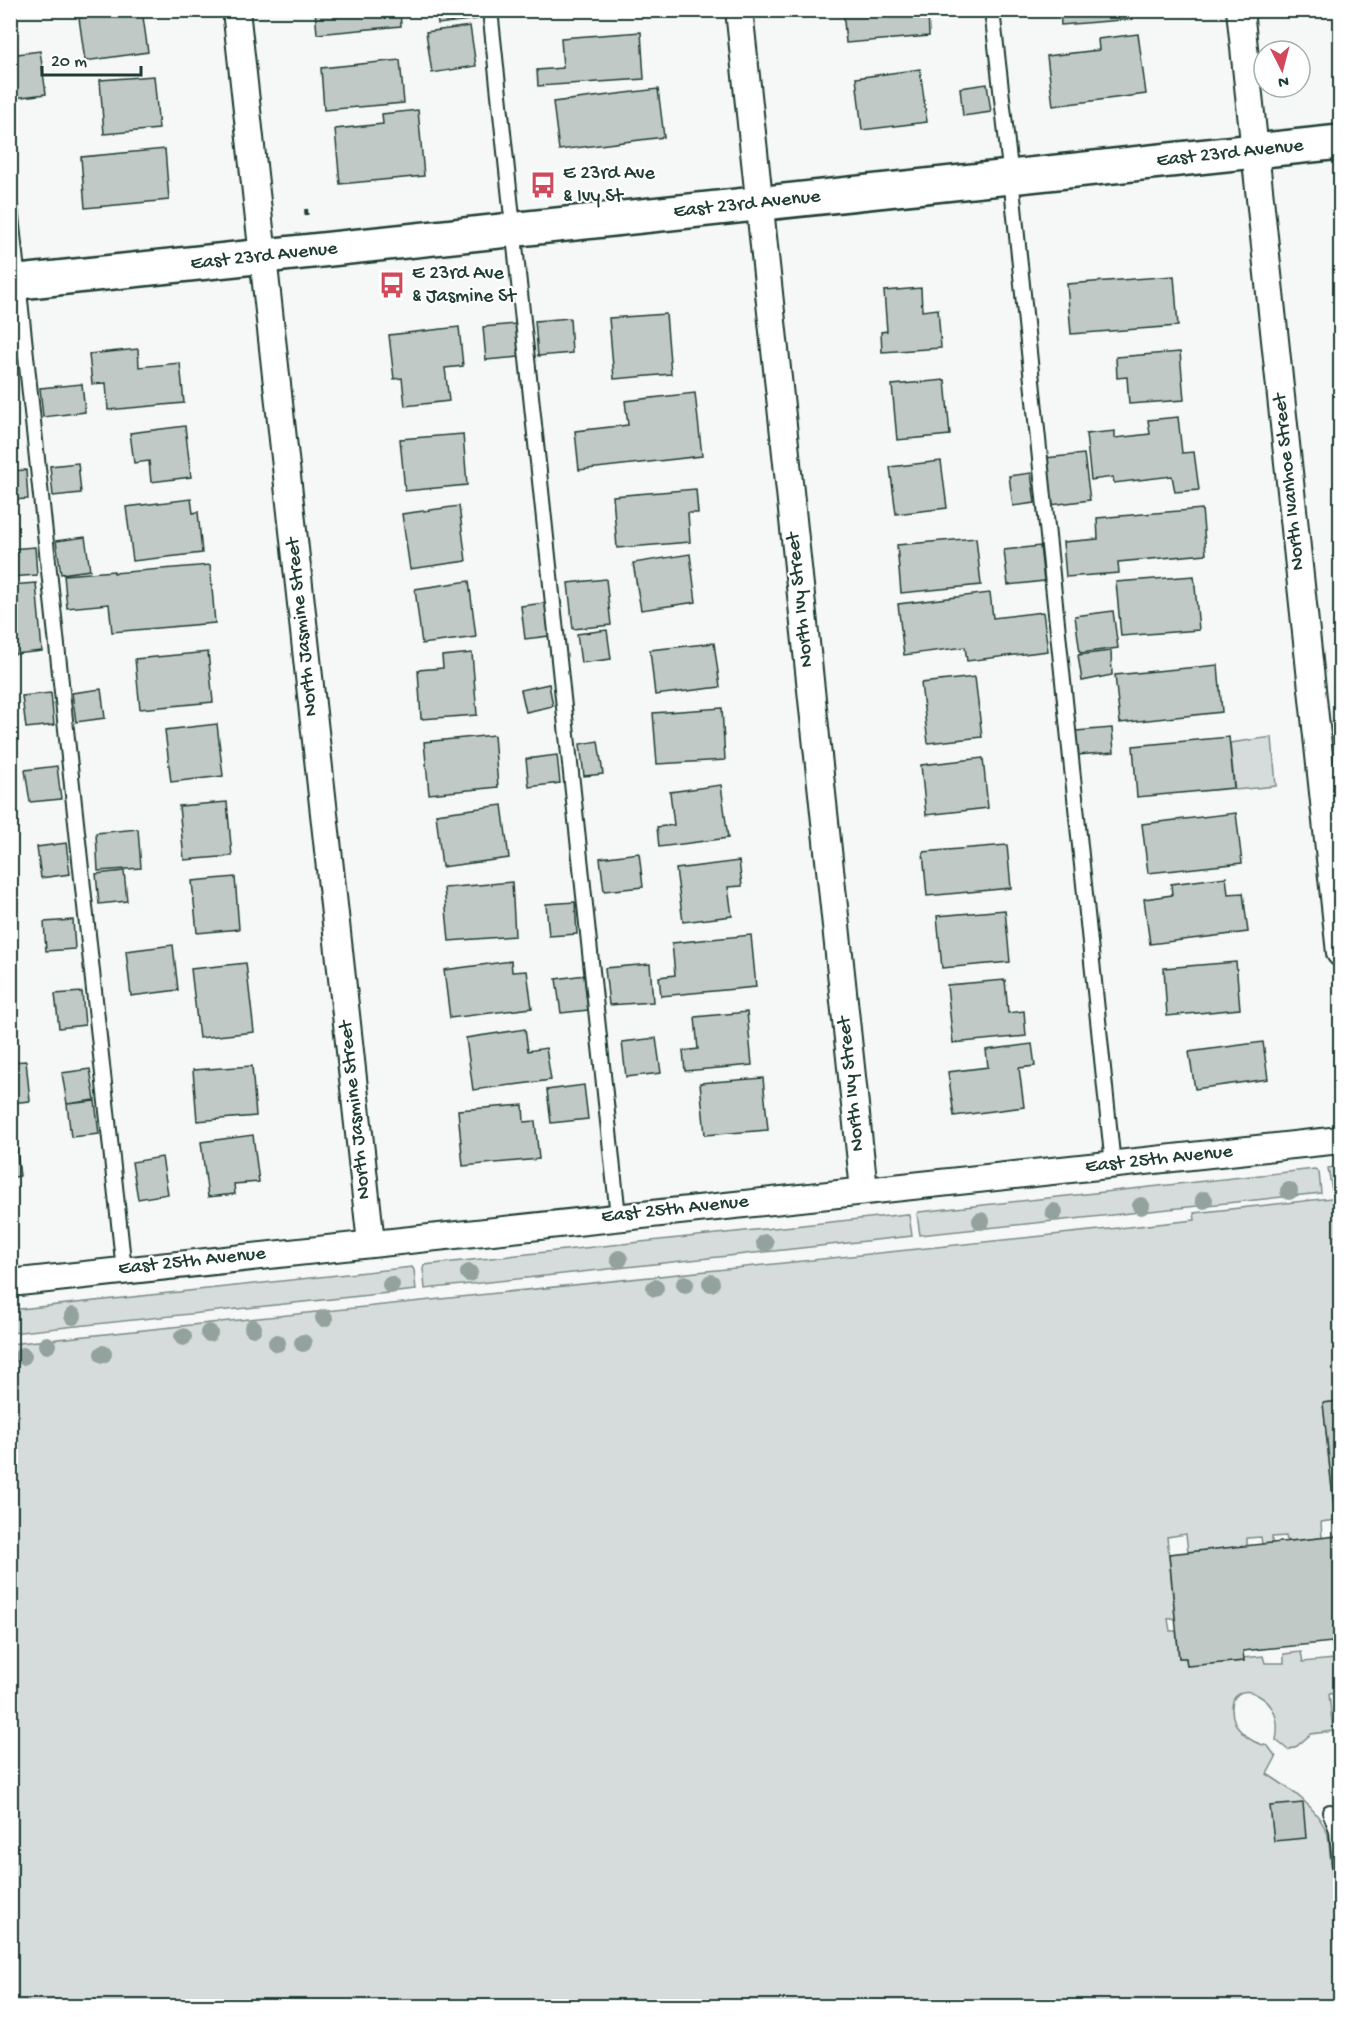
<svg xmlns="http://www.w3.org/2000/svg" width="1351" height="2017" font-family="'Gochi Hand',sans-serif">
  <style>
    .green { fill: #d6dcdb; stroke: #7a8c88; stroke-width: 1.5 }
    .building { fill: #c0c9c6; stroke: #1f3d34; stroke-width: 1.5 }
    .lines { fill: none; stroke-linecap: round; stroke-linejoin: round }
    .lane-casing { stroke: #1f3d34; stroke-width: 18 }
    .street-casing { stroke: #1f3d34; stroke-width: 30 }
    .secondary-casing { stroke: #1f3d34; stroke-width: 38 }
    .path { stroke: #1f3d34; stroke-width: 4; stroke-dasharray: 6 4.5; stroke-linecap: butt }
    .lane { stroke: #fff; stroke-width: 14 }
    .street { stroke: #fff; stroke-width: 26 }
    .secondary { stroke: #fff; stroke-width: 33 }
    .tree { fill: #94a29e }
    .labels { text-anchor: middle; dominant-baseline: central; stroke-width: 4.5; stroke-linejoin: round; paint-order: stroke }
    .street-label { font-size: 20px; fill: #1f3d34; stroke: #fff }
    .poi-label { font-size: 20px; fill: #1f3d34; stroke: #fff; text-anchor: start }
  </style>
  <rect width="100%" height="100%" fill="#f6f7f7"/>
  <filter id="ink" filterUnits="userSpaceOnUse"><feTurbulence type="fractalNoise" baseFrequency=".0167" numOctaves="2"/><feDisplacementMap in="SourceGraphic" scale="12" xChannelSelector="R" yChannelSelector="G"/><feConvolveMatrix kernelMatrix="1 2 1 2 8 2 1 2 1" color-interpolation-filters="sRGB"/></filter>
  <g filter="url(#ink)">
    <path class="green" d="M1272 737 1276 786 1235 790 1230 743Z
      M1340 1166V1191L1332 1190 1328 1168Z
      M1315 1169 1319 1172 1321 1193 920 1235 917 1214 919 1212Z
      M1340 1197V1401L1323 1403 1335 1520 1321 1522 1322 1538 1287 1541 1286 1536 1272 1537V1543L1262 1544 1261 1537 1247 1538V1546L1188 1552 1186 1534 1167 1537 1175 1618 1168 1619 1170 1631H1176L1179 1658H1186L1187 1666 1244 1661 1243 1658 1263 1656 1265 1663H1284V1654L1301 1652 1303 1662 1334 1659 1337 1693 1329 1694 1333 1731 1311 1734 1297 1746 1288 1750 1276 1740C1278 1730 1278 1721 1274 1712 1269 1700 1248 1684 1236 1696 1233 1699 1232 1705 1232 1709 1232 1729 1250 1743 1268 1746L1276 1757 1267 1774C1292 1790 1316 1806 1328 1834L1340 1949V2006H11L10 1344 1195 1220 1194 1213Z
      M907 1214 909 1215 912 1236 425 1289 423 1268 424 1265Z
      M412 1267 414 1270 416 1290 11 1333V1310Z"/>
    <path class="building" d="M135 10H142L148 52 85 61 79 18Z
      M315 10H400L401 26 317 34Z
      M436 10H476L477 19 438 24Z
      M843 10H928L929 36 846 43Z
      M1060 10H1146V11L1133 12V19L1061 25Z
      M470 26 476 66 432 73 426 32Z
      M641 32 644 79 538 86 537 70 563 68 561 38Z
      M1138 34 1146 94 1053 106 1047 56 1099 50 1098 39Z
      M40 51 46 94 14 98 10 55Z
      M400 60 404 103 324 110 321 68Z
      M920 69 927 122 862 130 856 78Z
      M154 76 159 129 104 134 100 80Z
      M987 84 991 112 963 116 960 88Z
      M658 89 664 137 559 150 553 102Z
      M418 110 424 176 340 184 335 129 383 124 382 114Z
      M165 149 169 200 85 208 81 157Z
      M1174 276 1178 326 1071 334 1067 284Z
      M921 288 922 311 938 309 941 348 882 352 881 332 887 331 884 291Z
      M666 314 671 374 614 379 609 318Z
      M570 318 572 353 538 356 535 321Z
      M516 324 519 357 486 360 483 327Z
      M459 327 463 366 445 368 449 401 405 406 402 378 394 379 389 335Z
      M138 349 139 367 180 363 184 403 108 410 106 383 92 384 89 354Z
      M1180 352 1184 400 1129 404 1127 377 1117 378 1116 357Z
      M10 369H12L16 397 10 398Z
      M945 380 950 435 897 440 892 385Z
      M82 384 85 412 43 417 40 388Z
      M695 393 702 456 579 470 575 431 628 425 625 401Z
      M1178 417 1182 453 1194 452 1199 490 1175 492 1172 476 1114 483 1113 477 1091 480 1086 434 1115 431V438L1150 434 1148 420Z
      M185 426 191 477 151 482 149 461 134 463 130 433Z
      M463 434 467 485 405 491 400 439Z
      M1084 454 1090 500 1051 505 1045 458Z
      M941 461 947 508 896 514 890 467Z
      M78 463 81 493 53 496 50 466Z
      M26 470 28 499 10 500V471Z
      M1031 473 1035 503 1013 506 1009 476Z
      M696 489 698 513H688L690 542 617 548 613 496Z
      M191 499 193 513 198 512 202 553 133 561 126 507Z
      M459 506 466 561 410 569 402 514Z
      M1202 509 1206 554 1118 562 1119 573 1066 577 1063 542 1098 539 1097 518Z
      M85 537 90 570 61 574 56 541Z
      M976 538 981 585 901 593 897 545Z
      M1040 546 1044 581 1008 585 1004 550Z
      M35 547 37 575 10 577V549Z
      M690 554 696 602 641 610 633 563Z
      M210 565 215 623 112 632 109 604 67 608 64 575 114 571V573Z
      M1194 576 1199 630 1121 636 1116 582Z
      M606 579 611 625 573 629 568 583Z
      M469 581 476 637 422 644 415 589Z
      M36 583 42 651 15 654 10 585Z
      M990 593 993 618 1043 612 1048 651 967 661 965 647 904 655 898 604Z
      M545 603 549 636 525 639 521 606Z
      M1113 611 1118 648 1080 653 1075 616Z
      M607 630 611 659 581 663 577 634Z
      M714 643 720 687 655 695 650 650Z
      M1111 651 1112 675 1082 681 1078 655Z
      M208 652 213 702 140 709 135 659Z
      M472 653 477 715 421 719 418 670 443 668 442 656Z
      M1218 665 1222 712 1120 723 1115 675Z
      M975 677 982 737 928 743 921 683Z
      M549 684 553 706 526 712 521 690Z
      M101 689 105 718 76 722 72 693Z
      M51 693 54 725 26 728 22 696Z
      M722 708 725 760 657 764 653 713Z
      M217 724 223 776 171 782 165 730Z
      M1112 728 1114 752 1078 755 1076 731Z
      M494 735 498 787 429 794 424 742Z
      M1229 737 1234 788 1137 797 1133 746Z
      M598 741 603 774 584 776 580 744Z
      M557 755 560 783 529 787 526 759Z
      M983 758 988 808 926 815 921 765Z
      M57 766 61 799 30 802 25 770Z
      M721 785 728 838 659 847 657 827 674 825 670 792Z
      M227 802 232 856 184 860 179 806Z
      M502 805 509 858 442 867 436 814Z
      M1236 813 1242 863 1148 873 1142 824Z
      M138 829 141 868 98 871 96 833Z
      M66 843 70 874 41 878 37 847Z
      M1007 845 1011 888 927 896 923 852Z
      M639 853 643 887 604 891 600 858Z
      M739 861 742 886 728 887 732 916 683 922 676 869Z
      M124 871 127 901 99 904 96 874Z
      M235 877 239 929 197 933 192 881Z
      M1226 877 1228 894 1243 893 1248 932 1150 944 1144 899 1172 895 1171 884Z
      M512 882 515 936 449 941 444 888Z
      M575 902 577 934 549 936 546 904Z
      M1005 910 1010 962 942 968 937 916Z
      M73 920 75 949 46 951 44 922Z
      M751 935 756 987 661 996 659 977 675 975 672 943Z
      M173 945 178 990 131 996 126 951Z
      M511 961 512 972 527 971 532 1008 450 1018 444 970Z
      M1236 962 1240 1009 1167 1016 1164 968Z
      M246 963 254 1032 199 1038 191 969Z
      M650 964 653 1002 609 1005 605 968Z
      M584 975 588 1010 561 1013 556 979Z
      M1005 980 1008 1013 1024 1011 1026 1036 953 1043 947 985Z
      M82 992 85 1025 59 1028 55 994Z
      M747 1012 752 1065 685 1071 683 1051 698 1049 695 1017Z
      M525 1029 528 1051 546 1048 551 1080 473 1090 466 1038Z
      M656 1038 661 1073 626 1077 622 1042Z
      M1263 1042 1268 1079 1195 1089 1189 1052Z
      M1032 1044 1035 1066 1019 1068 1024 1107 954 1116 948 1072 988 1067 986 1050Z
      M26 1061 30 1101 10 1103V1062Z
      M252 1066 256 1116 197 1121 193 1070Z
      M90 1069 95 1100 67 1104 62 1073Z
      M763 1078 768 1130 705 1135 700 1083Z
      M584 1085 588 1119 551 1123 547 1090Z
      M95 1101 99 1134 71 1137 67 1104Z
      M523 1105 524 1122 535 1121 539 1159 463 1166 458 1110Z
      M10 1115H12L20 1176 10 1178Z
      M253 1135 259 1182 234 1184 235 1194 208 1197 201 1142Z
      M162 1157 168 1194 138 1199 132 1162Z
      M1340 1401V1722L1332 1642 1243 1651 1244 1661 1187 1666 1186 1658H1179L1169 1554 1337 1536 1323 1403Z
      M1303 1803 1306 1838 1274 1841 1270 1806Z"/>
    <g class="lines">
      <g class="lane-casing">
        <path id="lane" d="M490 10 618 1216
          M992 10 1011 178 1113 1165
          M10 207 124 1270
          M1330 1812 1337 1830 1340 1865"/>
      </g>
      <g class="street-casing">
        <path id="street" d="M236 10 371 1243
          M739 10 864 1190
          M1240 10 1340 953
          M10 1283 1340 1140"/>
      </g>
      <g class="secondary-casing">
        <path id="secondary" d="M10 283 1340 142"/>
      </g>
      <path class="path" d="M306 209 307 219"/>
      <use href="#lane" class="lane"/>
      <use href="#street" class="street"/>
      <use href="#secondary" class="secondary"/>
    </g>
    <g class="tree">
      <circle cx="1289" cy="1191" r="9"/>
      <circle cx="1204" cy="1200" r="9"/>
      <circle cx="1141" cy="1206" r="9"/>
      <circle cx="1054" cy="1212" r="9"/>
      <circle cx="981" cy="1221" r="9"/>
      <circle cx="765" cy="1243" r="9"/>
      <circle cx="619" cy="1259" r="9"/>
      <circle cx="469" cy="1273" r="9"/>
      <circle cx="711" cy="1283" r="9"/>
      <circle cx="685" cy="1284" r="9"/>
      <circle cx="391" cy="1285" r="9"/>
      <circle cx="655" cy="1288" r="9"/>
      <circle cx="73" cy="1316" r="9"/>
      <circle cx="324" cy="1318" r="9"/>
      <circle cx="253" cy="1328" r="9"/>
      <circle cx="209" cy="1333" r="9"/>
      <circle cx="183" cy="1337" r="9"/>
      <circle cx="277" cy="1343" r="9"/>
      <circle cx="303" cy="1343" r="9"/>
      <circle cx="47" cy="1345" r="9"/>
      <circle cx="103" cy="1354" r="9"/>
      <circle cx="23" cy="1356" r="9"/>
    </g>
  </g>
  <defs>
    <g id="bus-bare" transform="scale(2.07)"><path d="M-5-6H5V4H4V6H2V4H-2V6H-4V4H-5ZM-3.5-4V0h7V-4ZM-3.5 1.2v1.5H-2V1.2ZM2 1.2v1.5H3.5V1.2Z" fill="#d1495b" stroke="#fff" stroke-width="2.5" paint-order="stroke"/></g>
  </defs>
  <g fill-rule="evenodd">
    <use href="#bus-bare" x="543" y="185"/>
    <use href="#bus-bare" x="392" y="285"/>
  </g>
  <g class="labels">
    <g class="street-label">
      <text transform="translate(1230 154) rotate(-6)">East 23rd Avenue</text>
      <text transform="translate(747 205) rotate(-6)">East 23rd Avenue</text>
      <text transform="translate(264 257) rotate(-6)">East 23rd Avenue</text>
      <text transform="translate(1290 482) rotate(-96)">North Ivanhoe Street</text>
      <text transform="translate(801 600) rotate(-96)">North Ivy Street</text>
      <text transform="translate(303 627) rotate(-96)">North Jasmine Street</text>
      <text transform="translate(852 1084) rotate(-96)">North Ivy Street</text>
      <text transform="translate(356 1110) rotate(-96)">North Jasmine Street</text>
      <text transform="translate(1159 1160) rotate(-6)">East 25th Avenue</text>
      <text transform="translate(675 1210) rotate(-6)">East 25th Avenue</text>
      <text transform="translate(192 1262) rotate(-6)">East 25th Avenue</text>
    </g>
    <g class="poi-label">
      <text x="563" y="174">E 23rd Ave<tspan x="563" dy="23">&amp; Ivy St</tspan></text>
      <text x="412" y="274">E 23rd Ave<tspan x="412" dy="23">&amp; Jasmine St</tspan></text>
    </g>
  </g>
  <rect width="1351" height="2017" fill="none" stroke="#fff" stroke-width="36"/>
  <rect x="18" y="18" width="1315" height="1981" fill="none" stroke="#1f3d34" stroke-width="2" filter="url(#ink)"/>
  <g transform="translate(1282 69) rotate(174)"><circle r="28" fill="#ffffff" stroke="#a5b1ae" stroke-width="1.5"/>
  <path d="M0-4.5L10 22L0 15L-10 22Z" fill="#d1495b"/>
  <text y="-9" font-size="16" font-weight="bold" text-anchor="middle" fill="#1f3d34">N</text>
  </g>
  <path d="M42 66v9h99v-9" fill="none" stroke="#1f3d34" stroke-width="3"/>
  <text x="51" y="66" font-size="18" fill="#1f3d34" stroke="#ffffff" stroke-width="4.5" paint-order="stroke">20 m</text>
</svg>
